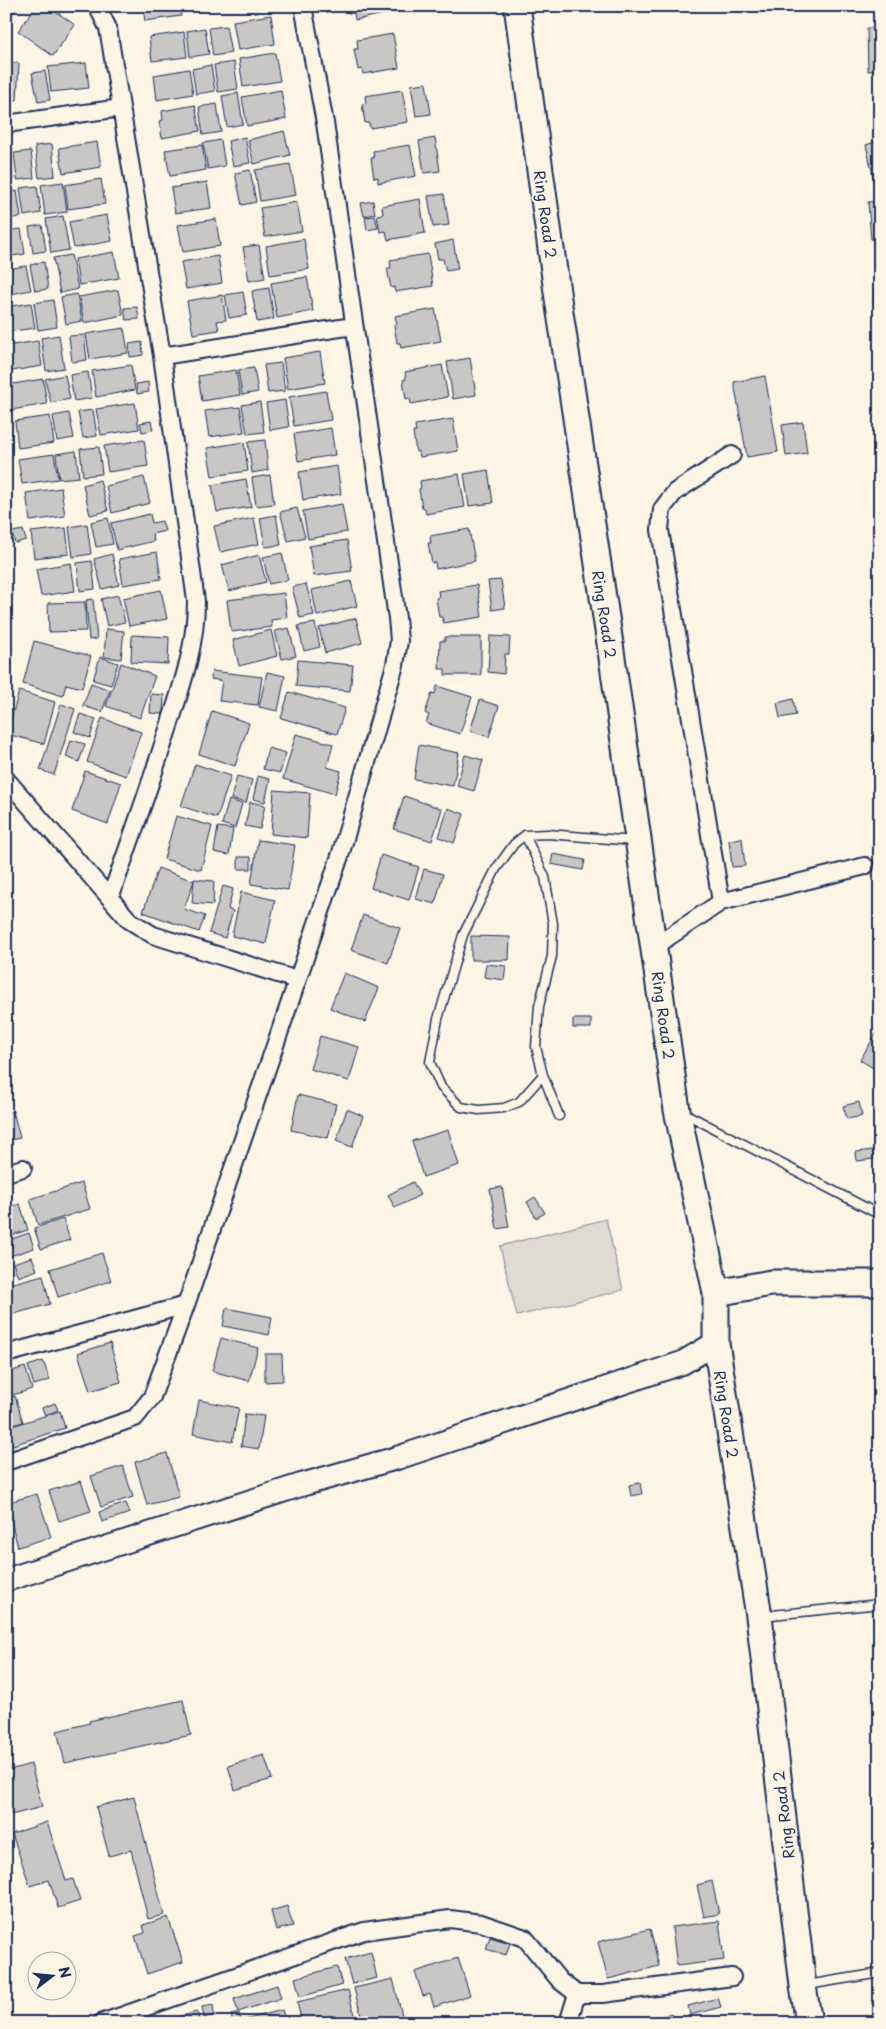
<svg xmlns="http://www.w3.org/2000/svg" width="886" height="2029" font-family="'Playpen Sans',sans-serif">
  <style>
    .green { fill: #dfdbd4; stroke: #7d8599 }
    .building { fill: #c8c7c6; stroke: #1b2f5e }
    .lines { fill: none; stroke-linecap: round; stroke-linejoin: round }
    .lane-casing { stroke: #1b2f5e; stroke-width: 11 }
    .street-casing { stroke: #1b2f5e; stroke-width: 20 }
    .secondary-casing { stroke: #1b2f5e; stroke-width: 26 }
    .primary-casing { stroke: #1b2f5e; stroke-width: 29 }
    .lane { stroke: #fcf5e5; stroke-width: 8 }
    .street { stroke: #fcf5e5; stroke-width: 16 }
    .secondary { stroke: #fcf5e5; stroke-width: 22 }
    .primary { stroke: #fcf5e5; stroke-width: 25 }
    .labels { text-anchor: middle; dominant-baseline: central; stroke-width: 4; stroke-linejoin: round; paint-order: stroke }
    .street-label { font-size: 15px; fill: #1b2f5e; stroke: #fcf5e5 }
  </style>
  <rect width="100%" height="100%" fill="#fcf5e5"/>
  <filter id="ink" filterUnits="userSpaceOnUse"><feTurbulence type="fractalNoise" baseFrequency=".02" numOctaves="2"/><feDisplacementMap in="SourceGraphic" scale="10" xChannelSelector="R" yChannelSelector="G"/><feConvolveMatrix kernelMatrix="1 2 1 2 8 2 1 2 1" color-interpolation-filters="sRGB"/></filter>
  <g filter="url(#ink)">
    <path class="green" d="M606 1219 623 1290 517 1316 500 1246Z"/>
    <path class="building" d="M6 6H18L6 23Z
      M36 6H48L75 25 53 56 18 31Z
      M143 6H180L181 16 145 21Z
      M348 6H388L389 13 355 20 354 13 349 14Z
      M271 15 275 44 238 50 233 21Z
      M226 26 231 53 213 56 209 28Z
      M205 28 209 54 190 57 187 31Z
      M867 28H880V70L868 71Z
      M184 32 187 57 152 61 149 37Z
      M393 34 399 68 363 74 362 69 358 70 354 49H358L357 40Z
      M275 53 280 81 243 87 239 59Z
      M234 62 238 89 218 92 214 65Z
      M6 63H19L17 100 6 99Z
      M86 63 89 88 51 92 48 67Z
      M211 65 215 91 196 94 192 69Z
      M189 69 193 94 157 100 154 75Z
      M45 71 50 100 38 102 32 73Z
      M426 83 431 114 416 116 411 85Z
      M281 90 286 119 247 126 242 97Z
      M402 90 408 122 370 128 369 123H365L362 104 366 103 365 96Z
      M238 93 243 124 227 127 222 96Z
      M217 104 221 132 203 135 199 107Z
      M195 105 200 131 162 138 159 121 163 120 162 111Z
      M284 131 290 155 254 164 248 140Z
      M245 137 250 163 233 166 228 141Z
      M435 138 440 171 424 173 419 141Z
      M221 140 225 166 208 169 203 143Z
      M880 140V178L874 180 866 145Z
      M97 142 101 167 63 173 59 148Z
      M52 144 55 176 39 178 35 146Z
      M202 145 206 170 170 176 165 150Z
      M410 145 416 176 378 183V177L374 178 371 158H374L373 151Z
      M31 151 34 178 17 180 14 153Z
      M6 155H10L13 180 6 181Z
      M290 164 296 195 260 201 255 170Z
      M250 170 256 202 242 205 235 173Z
      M101 179 105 204 68 209 65 185Z
      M63 182 67 212 45 215 41 185Z
      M207 182 211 208 175 213 171 188Z
      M37 186 41 213 24 216 20 188Z
      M17 191 21 217 6 219V193Z
      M444 194 449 225 433 227 428 196Z
      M879 195H880V238L871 239 868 202 880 201Z
      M420 199 425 233 388 240 386 231 380 232 377 215 383 214 382 206Z
      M373 201 375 214 364 216 361 203Z
      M297 202 302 231 265 237 260 208Z
      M107 215 112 241 74 248 69 222Z
      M63 216 69 250 51 253 46 219Z
      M375 216 378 228 367 230 365 217Z
      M216 219 220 246 183 252 178 225Z
      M42 225 46 251 33 253 29 227Z
      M21 229 25 254 6 257V231Z
      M304 239 309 269 270 275 266 246Z
      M453 240 458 269 446 271 443 259H438L435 244Z
      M259 245 265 278 249 281 243 247Z
      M114 252 119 278 79 285 75 259Z
      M428 254 433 286 395 292 394 287 391 288 387 268H391L390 260Z
      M71 255 78 289 60 293 53 258Z
      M218 256 222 283 186 289 181 262Z
      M44 262 48 289 35 291 30 265Z
      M876 262H880V304H873Z
      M26 266 31 290 6 295V269Z
      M307 277 313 311 277 318 271 283Z
      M269 288 274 319 257 322 252 291Z
      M118 290 123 315 84 323 79 297Z
      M243 292 247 315 229 318 225 295Z
      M77 294 82 321 66 324 61 297Z
      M222 295 226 320 217 321 219 330 193 334 187 301Z
      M53 300 57 327 38 330 34 303Z
      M31 303 35 328 6 332V307Z
      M137 307 139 319 126 320 124 308Z
      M435 309 441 341 401 348 400 343H397L394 325 397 324 395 316Z
      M124 328 128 353 90 359 86 334Z
      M59 335 64 368 46 371 41 338Z
      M84 335 87 360 72 362 69 336Z
      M38 341 42 366 6 372V346Z
      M142 342 143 355 130 357 129 344Z
      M320 352 325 383 288 389 283 358Z
      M470 358 476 395 453 399 447 362Z
      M281 363 285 391 268 393 264 365Z
      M131 365 135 390 96 397 92 371Z
      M442 365 448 397 411 404 410 398 406 399 403 380 406 379 405 372Z
      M254 368 258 392 242 395 238 370Z
      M236 370 240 395 202 401 198 376Z
      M88 372 92 398 74 401 70 375Z
      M65 375 70 399 51 403 45 379Z
      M765 376 778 452 747 457 734 382Z
      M43 379 47 404 11 410 7 385Z
      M148 382 149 392 137 394 136 384Z
      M326 391 331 420 294 426 289 397Z
      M285 400 289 427 270 430 266 403Z
      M260 402 264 432 247 434 242 405Z
      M135 403 139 429 101 435 96 409Z
      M240 407 244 432 209 437 205 411Z
      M93 410 97 436 83 438 78 412Z
      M69 413 74 438 57 441 53 416Z
      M50 416 54 443 18 448 15 421Z
      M453 419 458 451 420 457 419 452H416L413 432H416L415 425Z
      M151 421 153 430 142 432 140 423Z
      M803 422 807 453 786 456 782 425Z
      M331 428 335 455 298 461 294 434Z
      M144 440 148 466 108 472 104 446Z
      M265 440 268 470 252 473 248 442Z
      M244 442 248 471 212 476 207 448Z
      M99 447 102 474 83 476 80 449Z
      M76 451 79 477 59 479 56 454Z
      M54 454 58 479 22 484 18 459Z
      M337 466 341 494 303 500 299 472Z
      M488 470 493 503 469 506 464 474Z
      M459 474 465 507 426 514 425 508H422L419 489 421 488 420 481Z
      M270 475 274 504 256 506 252 478Z
      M144 477 150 503 112 513 106 486Z
      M246 479 251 507 217 512 212 485Z
      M100 480 108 511 90 515 83 485Z
      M61 488 65 516 30 521 26 493Z
      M342 504 347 532 308 539 303 511Z
      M297 508 305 537 288 541 280 512Z
      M150 514 152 523 162 521 165 531 152 534 154 541 117 550 111 523Z
      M276 515 281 545 265 547 260 518Z
      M108 518 113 544 96 547 91 522Z
      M254 518 259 544 220 552 214 526Z
      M87 524 91 554 73 557 69 527Z
      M66 528 69 554 34 558 31 532Z
      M469 529 475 561 436 569 435 562 432 563 428 543H431L430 536Z
      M23 530 26 540 15 543 12 532Z
      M347 540 352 571 314 576 309 546Z
      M157 552 161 579 123 585 119 559Z
      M282 553 288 580 269 584 263 557Z
      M112 554 119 585 102 589 94 559Z
      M259 555 266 582 229 591 222 565Z
      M92 561 95 589 80 591 77 563Z
      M71 563 75 591 41 596 36 569Z
      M501 580 505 608 492 610 488 581Z
      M351 581 357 606 317 616 312 590Z
      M306 584 314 615 300 618 292 587Z
      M477 585 482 617 443 623 442 617H439L436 598 439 597 438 591Z
      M161 590 167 619 129 626 123 598Z
      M284 593 287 618 271 620 272 627 231 632 227 600Z
      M118 595 125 622 107 626 101 599Z
      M93 599 97 639 89 640 86 600Z
      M85 602 86 631 49 632 48 603Z
      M356 618 362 643 325 653 319 628Z
      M315 623 320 647 304 651 298 626Z
      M289 628 296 656 282 659 275 631Z
      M106 629 124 631 121 659 104 657Z
      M271 630 277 656 239 666 233 640Z
      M132 635 169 637 168 664 131 662Z
      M490 636 510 637 509 654H505L504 674 488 672Z
      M445 637H481V675H445V669H439L440 641H445Z
      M34 641 91 656 82 688 66 684 63 696 23 684Z
      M100 657 118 663 111 685 93 680Z
      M298 660 353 665 350 691 296 686Z
      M121 663 155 676 140 718 106 706Z
      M212 671 262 677 258 705 219 701 222 681 211 679Z
      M267 672 285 676 278 711 259 707Z
      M91 683 110 690 102 712 83 706Z
      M437 686 472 697 460 734 426 723 429 715 425 713 432 693 435 694Z
      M19 691 55 702 44 744 7 734Z
      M289 692 345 708 337 734 281 718Z
      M151 694 164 695 163 714 150 713Z
      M793 699 796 715 780 718 777 703Z
      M480 700 499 706 489 737 470 731Z
      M61 704 75 709 54 775 40 770Z
      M212 711 249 723 235 766 199 754Z
      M80 714 96 719 90 738 74 732Z
      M102 718 141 732 126 776 87 762Z
      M296 734 333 744 327 767 341 771 335 794 283 779Z
      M71 740 85 744 79 762 66 757Z
      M419 745 459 753 453 786 414 779Z
      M268 748 286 753 280 773 263 769Z
      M465 755 483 760 474 791 457 786Z
      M195 764 231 776 217 818 181 806Z
      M85 771 121 783 108 824 72 811Z
      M237 776 252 780 246 803 231 799Z
      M258 776 270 779 265 802 253 799Z
      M274 790 310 793 307 838 271 834Z
      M404 796 442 809 432 841 394 829Z
      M229 800 242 804 235 828 222 824Z
      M250 802 265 805 260 829 245 826Z
      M448 808 464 814 454 843 439 837Z
      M176 816 212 826 201 870 164 859Z
      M218 827 233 829 229 855 214 852Z
      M742 838 745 866 732 867 729 840Z
      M258 840 295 845 288 890 251 884Z
      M553 854 585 860 583 870 551 864Z
      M381 855 419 867 409 900 371 888Z
      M238 857H251V869H238Z
      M158 868 194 881 184 909 205 916 199 932 143 912Z
      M424 869 443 874 435 904 416 899Z
      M194 879 214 881 213 905 192 903Z
      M223 886 233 889 228 909 233 911 225 938 209 933Z
      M241 892 275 900 266 944 232 936Z
      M363 915 400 928 388 963 351 950Z
      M471 936 510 937 509 960H471Z
      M486 964 506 966 504 980 484 977Z
      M344 973 379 988 365 1022 330 1008Z
      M573 1019H591V1028H573Z
      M880 1027V1072L860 1060Z
      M320 1036 359 1047 349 1081 310 1069Z
      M298 1095 336 1104 328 1138 291 1130Z
      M859 1102 862 1116 847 1119 843 1106Z
      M347 1109 363 1116 352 1147 336 1141Z
      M13 1111 20 1138 6 1141V1113Z
      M448 1130 459 1165 423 1177 412 1141Z
      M873 1150 874 1159 857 1161 856 1152Z
      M413 1182 420 1195 395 1208 388 1195Z
      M82 1183 90 1209 38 1225 30 1199Z
      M502 1187 509 1227 497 1229 490 1189Z
      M535 1197 545 1213 536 1218 527 1202Z
      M20 1204 28 1230 6 1237V1208Z
      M63 1219 70 1240 41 1249 34 1228Z
      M29 1233 34 1248 10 1256 6 1241Z
      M102 1253 111 1281 58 1297 50 1269Z
      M32 1257 37 1270 18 1277 13 1263Z
      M43 1275 50 1304 6 1316V1285Z
      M226 1308 272 1317 269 1335 223 1326Z
      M221 1338 258 1348 249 1381 212 1371Z
      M110 1343 121 1382 90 1391 78 1353Z
      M265 1354H282L283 1381 265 1382Z
      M43 1361 50 1380 34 1385 28 1366Z
      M25 1367 32 1389 6 1397V1373Z
      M15 1396 23 1422 6 1427V1399Z
      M199 1400 239 1408 232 1442 193 1434Z
      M55 1403 58 1410 45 1415 42 1408Z
      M60 1411 65 1428 10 1446 6 1428Z
      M245 1414 264 1416 259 1449 241 1446Z
      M167 1453 179 1497 147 1505 135 1462Z
      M123 1466 133 1497 101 1507 91 1476Z
      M81 1481 91 1511 59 1521 49 1491Z
      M640 1483 642 1494 631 1496 629 1485Z
      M37 1494 51 1537 18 1547 6 1503Z
      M126 1503 130 1513 102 1522 99 1512Z
      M183 1700 191 1735 65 1763 57 1731 90 1723 89 1721Z
      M264 1755 272 1779 235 1790 228 1766Z
      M31 1764 42 1807 11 1815 6 1797V1771Z
      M134 1797 164 1915 148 1919 131 1850 109 1856 96 1807Z
      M47 1822 66 1881 73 1879 80 1901 58 1908 49 1880 30 1886 12 1834Z
      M712 1881 719 1914 704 1917 697 1885Z
      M287 1906 293 1926 276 1930 271 1911Z
      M168 1917 183 1962 147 1974 135 1936 145 1933 143 1925Z
      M719 1921 724 1960 677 1966 672 1927Z
      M650 1929 659 1966 608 1979 598 1942Z
      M490 1937 510 1943 506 1955 486 1949Z
      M371 1952 377 1978 352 1984 345 1959Z
      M458 1958 470 1995 434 2007 430 1994 423 1996 415 1972Z
      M337 1967 342 1985 300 1997 295 1978Z
      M393 1979 402 2015 372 2023H363L354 1988Z
      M277 1985 281 1998 238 2012 234 1999Z
      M348 1990 356 2023H302L297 2002Z
      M718 1998 721 2007 690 2015 688 2006Z
      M213 2005 214 2015 204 2018 202 2007Z
      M282 2010 286 2023H233L231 2015 239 2013 241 2021Z
      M197 2012 200 2023H155Z
      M671 2013 675 2023H666L663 2016Z
      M638 2016 640 2023H616Z"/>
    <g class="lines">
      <g class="lane-casing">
        <path id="lane" d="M525 835 545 877 553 924 552 956 539 1006 536 1047 543 1075 559 1116
          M543 1075 519 1102 504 1108 479 1110 461 1107 441 1087 430 1062 438 1019 463 935 496 869 514 844 525 835 548 834 634 841
          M684 1113 880 1215
          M762 1616 880 1604
          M807 1985 880 1973"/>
      </g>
      <g class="street-casing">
        <path id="street" d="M97 6 108 28 162 356 196 601C196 645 183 682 170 723 151 782 131 840 110 898
          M6 124 121 108
          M162 356 353 326
          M6 779 129 920 153 935 297 980
          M721 902 660 530 662 509 675 492 732 455
          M655 946 721 902 865 866
          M6 1173 23 1168
          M6 1354 186 1305
          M6 1462 135 1418 152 1397 186 1305 340 856 395 665 399 641 397 618 325 123 303 6
          M101 2023 364 1931 450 1919 481 1923 525 1938 560 1981 577 1994H603L732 1977
          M568 2023 577 1994"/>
      </g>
      <g class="secondary-casing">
        <path id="secondary" d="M6 1580 301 1485 397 1458 682 1363 716 1343"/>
      </g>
      <g class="primary-casing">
        <path id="primary" d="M517 6 558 299 609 637 677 1110 716 1293V1343L759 1616 803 1986 809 2023
          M716 1293 771 1283H880"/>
      </g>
      <use href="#lane" class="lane"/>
      <use href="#street" class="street"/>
      <use href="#secondary" class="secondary"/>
      <use href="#primary" class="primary"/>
    </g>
  </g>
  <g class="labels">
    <g class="street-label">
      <text transform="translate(546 214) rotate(82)">Ring Road 2</text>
      <text transform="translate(605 614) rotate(81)">Ring Road 2</text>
      <text transform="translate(664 1015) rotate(82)">Ring Road 2</text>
      <text transform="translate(727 1414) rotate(81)">Ring Road 2</text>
      <text transform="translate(783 1815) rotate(-97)">Ring Road 2</text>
    </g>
  </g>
  <rect width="886" height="2029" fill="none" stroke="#fcf5e5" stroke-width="25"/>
  <rect x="12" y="12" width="861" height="2004" fill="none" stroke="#1b2f5e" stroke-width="2" filter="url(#ink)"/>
  <g transform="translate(52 1976) rotate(74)"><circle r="24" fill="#fcf5e5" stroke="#a2a6af"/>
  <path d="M0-4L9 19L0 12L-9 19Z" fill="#1b2f5e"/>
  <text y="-8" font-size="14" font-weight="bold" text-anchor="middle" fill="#1b2f5e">N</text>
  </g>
</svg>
